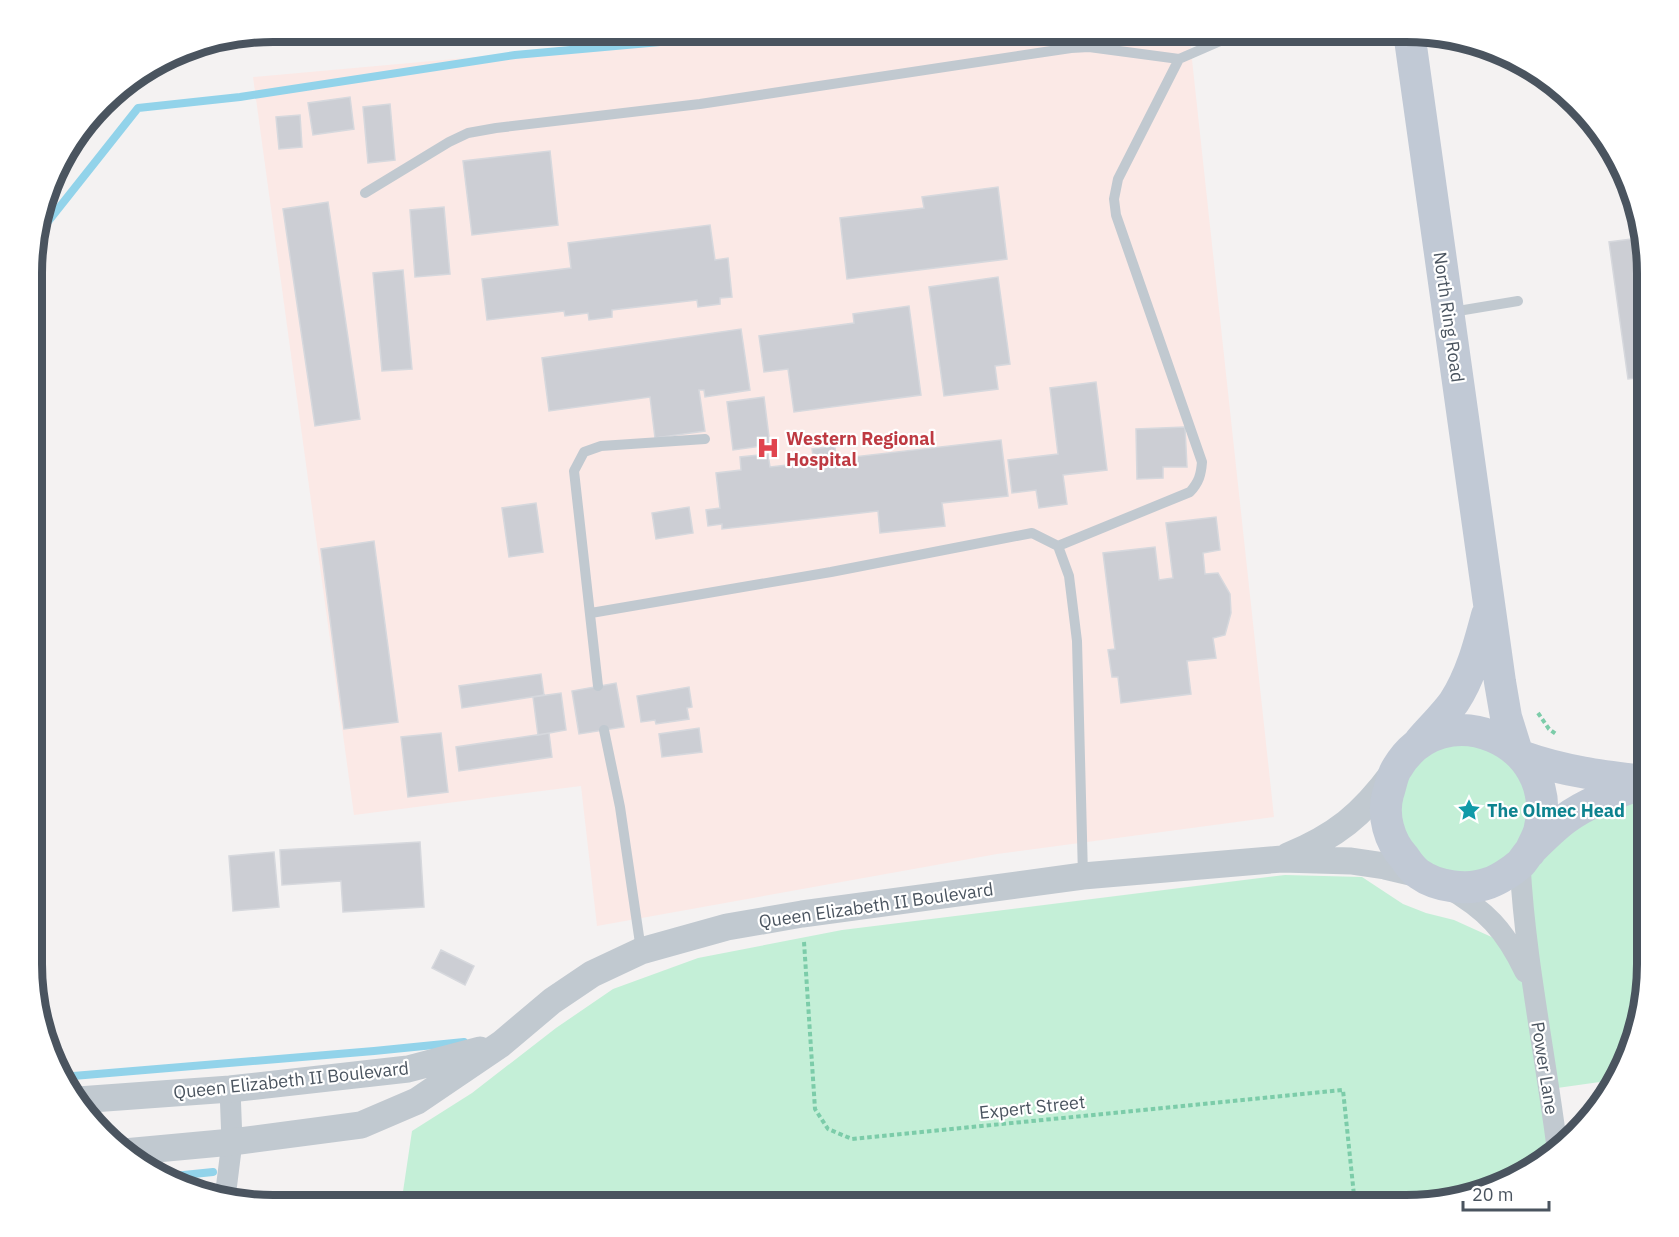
<svg xmlns="http://www.w3.org/2000/svg" width="1679" height="1237" font-family="'IBM Plex Sans',sans-serif">
  <style>
    .medical { fill: #fbe9e6 }
    .green { fill: #c4efd7 }
    .lines { fill: none; stroke-linecap: round; stroke-linejoin: round }
    .stream { stroke: #92d3ea; stroke-width: 8 }
    .building { fill: #ccced4; stroke: #d6d8dd; stroke-width: 1.5 }
    .path { stroke: #7ccca9; stroke-width: 4; stroke-dasharray: 4.5 3; stroke-linecap: butt }
    .service { stroke: #c1c9d0; stroke-width: 10 }
    .minor { stroke: #c1c9d0; stroke-width: 21 }
    .tertiary { stroke: #c1c9d0; stroke-width: 27 }
    .secondary { stroke: #c1c9d5; stroke-width: 32 }
    .labels { text-anchor: middle; dominant-baseline: central; stroke-width: 4.5; stroke-linejoin: round; paint-order: stroke }
    .street-label { font-size: 18px; fill: #4a545f; stroke: #fff }
    .health-label { font-size: 18px; font-weight: bold; fill: #be3a42; stroke: #fff; text-anchor: start }
    .culture-label { font-size: 18px; font-weight: bold; fill: #0d838f; stroke: #fff; text-anchor: start }
    .rim { fill: none; stroke: #4a545f; stroke-width: 8 }
  </style>
  <rect width="100%" height="100%" fill="#f4f2f2"/>
  <path class="medical" d="M757 32H1189L1274 817 997 854 597 926 581 786 354 815 253 77Z"/>
  <path class="green" d="M1426 739 1516 749 1540 828 1647 782V981L1629 1056 1614 1080 1550 1089 1557 1147 1513 1181 1406 1205H401L412 1131 472 1093 556 1028 613 989 698 958 842 930 1285 875 1362 877 1403 904 1426 913 1454 920 1496 939 1522 981 1520 864 1438 883 1386 802Z"/>
  <g class="lines">
    <path class="stream" d="M35 238 138 108 240 97 515 55 771 32
      M1640 762 1647 761
      M1641 820 1647 867
      M61 1077 374 1051 464 1042
      M164 1177 213 1172"/>
  </g>
  <path class="building" d="M350 97 354 129 313 135 308 103Z
    M390 104 395 160 368 163 363 107Z
    M300 115 302 147 279 149 276 117Z
    M550 151 558 225 472 235 463 161Z
    M998 187 1007 259 847 279 840 218 924 208 922 197Z
    M328 202 360 419 315 426 283 209Z
    M444 207 450 274 415 277 410 210Z
    M710 225 715 260 728 258 732 297 720 298V304L698 307 697 300 612 310V317L589 320 588 313 565 316 564 311 487 320 482 279 571 268 568 243Z
    M1639 238 1647 272V377L1628 379 1609 242Z
    M403 270 412 369 382 371 373 273Z
    M998 277 1010 364 995 366 998 389 944 396 929 287Z
    M909 306 921 395 794 412 788 369 764 372 759 336 854 323 853 314Z
    M741 329 750 390 705 397 704 390H699L705 431 655 438 650 397 549 411 542 358Z
    M1096 382 1107 470 1063 475 1067 504 1039 508 1036 490 1012 493 1008 460 1058 454 1050 388Z
    M764 397 770 445 733 450 727 402Z
    M1185 427 1187 467H1163V478L1137 479 1136 429Z
    M1001 440 1008 496 942 503 945 526 880 533 878 511 722 529V524L708 526 706 510 720 508 716 473 741 470 740 457 768 454 770 467 814 462 812 449 835 446 836 459Z
    M536 503 543 552 509 557 502 508Z
    M689 507 693 533 656 539 652 513Z
    M1216 517 1220 550 1203 553 1205 574 1218 573 1230 594 1231 613 1225 635 1213 638 1216 658 1187 661 1191 694 1121 703 1118 677H1112L1108 650 1115 649 1103 553 1155 547 1159 580 1173 578 1166 523Z
    M374 541 398 722 344 729 321 549Z
    M541 674 544 695 462 708 459 686Z
    M616 683 624 727 579 734 572 691Z
    M689 687 692 707 687 708 689 719 656 724 655 720 641 722 637 696Z
    M561 693 566 730 538 735 533 697Z
    M699 728 702 752 662 757 659 734Z
    M441 733 448 792 408 797 401 737Z
    M549 733 552 757 459 771 456 747Z
    M420 842 424 907 343 912 341 881 282 885 280 850Z
    M274 852 279 907 233 911 229 856Z
    M441 950 474 966 465 985 432 968Z
    M338 1195 366 1196V1205H337Z"/>
  <g class="lines">
    <path class="path" d="M1538 713 1549 729 1556 734
      M804 942 815 1109 828 1129 852 1139 1343 1090 1355 1205"/>
    <path class="service" d="M365 193 449 142 468 133 496 128 700 104 1071 48 1089 47 1179 59 1241 32
      M1452 312 1518 301
      M1058 546 1190 492C1199 482 1201 475 1202 462L1116 215 1114 199 1118 179 1179 59
      M591 613 831 572 1032 533 1058 546 1069 576 1077 641 1083 876
      M598 686 574 471 584 452 601 446 705 439
      M604 730 620 807 641 950"/>
    <path class="minor" d="M1520 864C1525 959 1545 1052 1557 1147
      M1446 887C1486 910 1505 930 1525 972
      M225 1198 232 1142 230 1089"/>
    <path class="tertiary" d="M1288 856C1336 836 1362 815 1393 773
      M78 1100 230 1089 408 1069 480 1050
      M124 1152 232 1142 361 1125 417 1101 501 1044 552 1001 592 974 641 951 727 927 802 914 1083 876 1282 859 1351 861 1385 866 1419 874"/>
    <path class="secondary" d="M1409 32 1500 682 1506 717 1516 749
      M1420 741C1431 728 1444 716 1454 702 1471 676 1479 645 1487 615
      M1524 757C1563 771 1603 776 1643 781
      M1530 852C1533 844 1539 835 1540 827 1559 740 1442 692 1397 768 1392 775 1391 786 1388 794 1382 815 1389 841 1404 857 1408 863 1413 870 1419 874 1437 887 1468 891 1489 883 1498 880 1512 871 1520 864 1524 860 1527 854 1531 850 1542 839 1553 828 1565 819 1589 801 1619 792 1647 782"/>
  </g>
  <defs>
    <g id="hospital-bare" transform="scale(1.8)"><path d="M-5-5h3v3.5h4V-5h3V5h-3V1.5h-4V5h-3Z" fill="#e0444e" stroke="#fff" stroke-width="2.5" paint-order="stroke"/></g>
    <g id="sight-bare" transform="scale(1.8)"><path d="M0-6L1.8-2.2L6-1.7L2.9 1.2L3.7 5.4L0 3.3L-3.7 5.4L-2.9 1.2L-6-1.7L-1.8-2.2Z" fill="#0f9aa8" stroke="#fff" stroke-width="2.5" paint-order="stroke"/></g>
  </defs>
  <g fill-rule="evenodd">
    <use href="#hospital-bare" x="768" y="448"/>
    <use href="#sight-bare" x="1469" y="810"/>
  </g>
  <g class="labels">
    <g class="street-label">
      <text transform="translate(1449 317) rotate(82)">North Ring Road</text>
      <text transform="translate(876 905) rotate(-8)">Queen Elizabeth II Boulevard</text>
      <text transform="translate(1545 1068) rotate(81)">Power Lane</text>
      <text transform="translate(291 1080) rotate(-6)">Queen Elizabeth II Boulevard</text>
      <text transform="translate(1032 1107) rotate(-6)">Expert Street</text>
    </g>
    <g class="health-label">
      <text x="786" y="438">Western Regional<tspan x="786" dy="21">Hospital</tspan></text>
    </g>
    <g class="culture-label">
      <text x="1487" y="810">The Olmec Head</text>
    </g>
  </g>
  <path d="M0 0H1679V1237H0ZM273 42H1406A231 231 0 0 1 1637 273V964A231 231 0 0 1 1406 1195H273A231 231 0 0 1 42 964V273A231 231 0 0 1 273 42Z" fill="#fff" fill-rule="evenodd"/>
  <path class="rim" d="M273 42H1406A231 231 0 0 1 1637 273V964A231 231 0 0 1 1406 1195H273A231 231 0 0 1 42 964V273A231 231 0 0 1 273 42Z"/>
  <path d="M1463 1201v9h86v-9" fill="none" stroke="#4a545f" stroke-width="3"/>
  <text x="1472" y="1201" font-size="18" fill="#4a545f" stroke="#ffffff" stroke-width="4.5" paint-order="stroke">20 m</text>
</svg>
